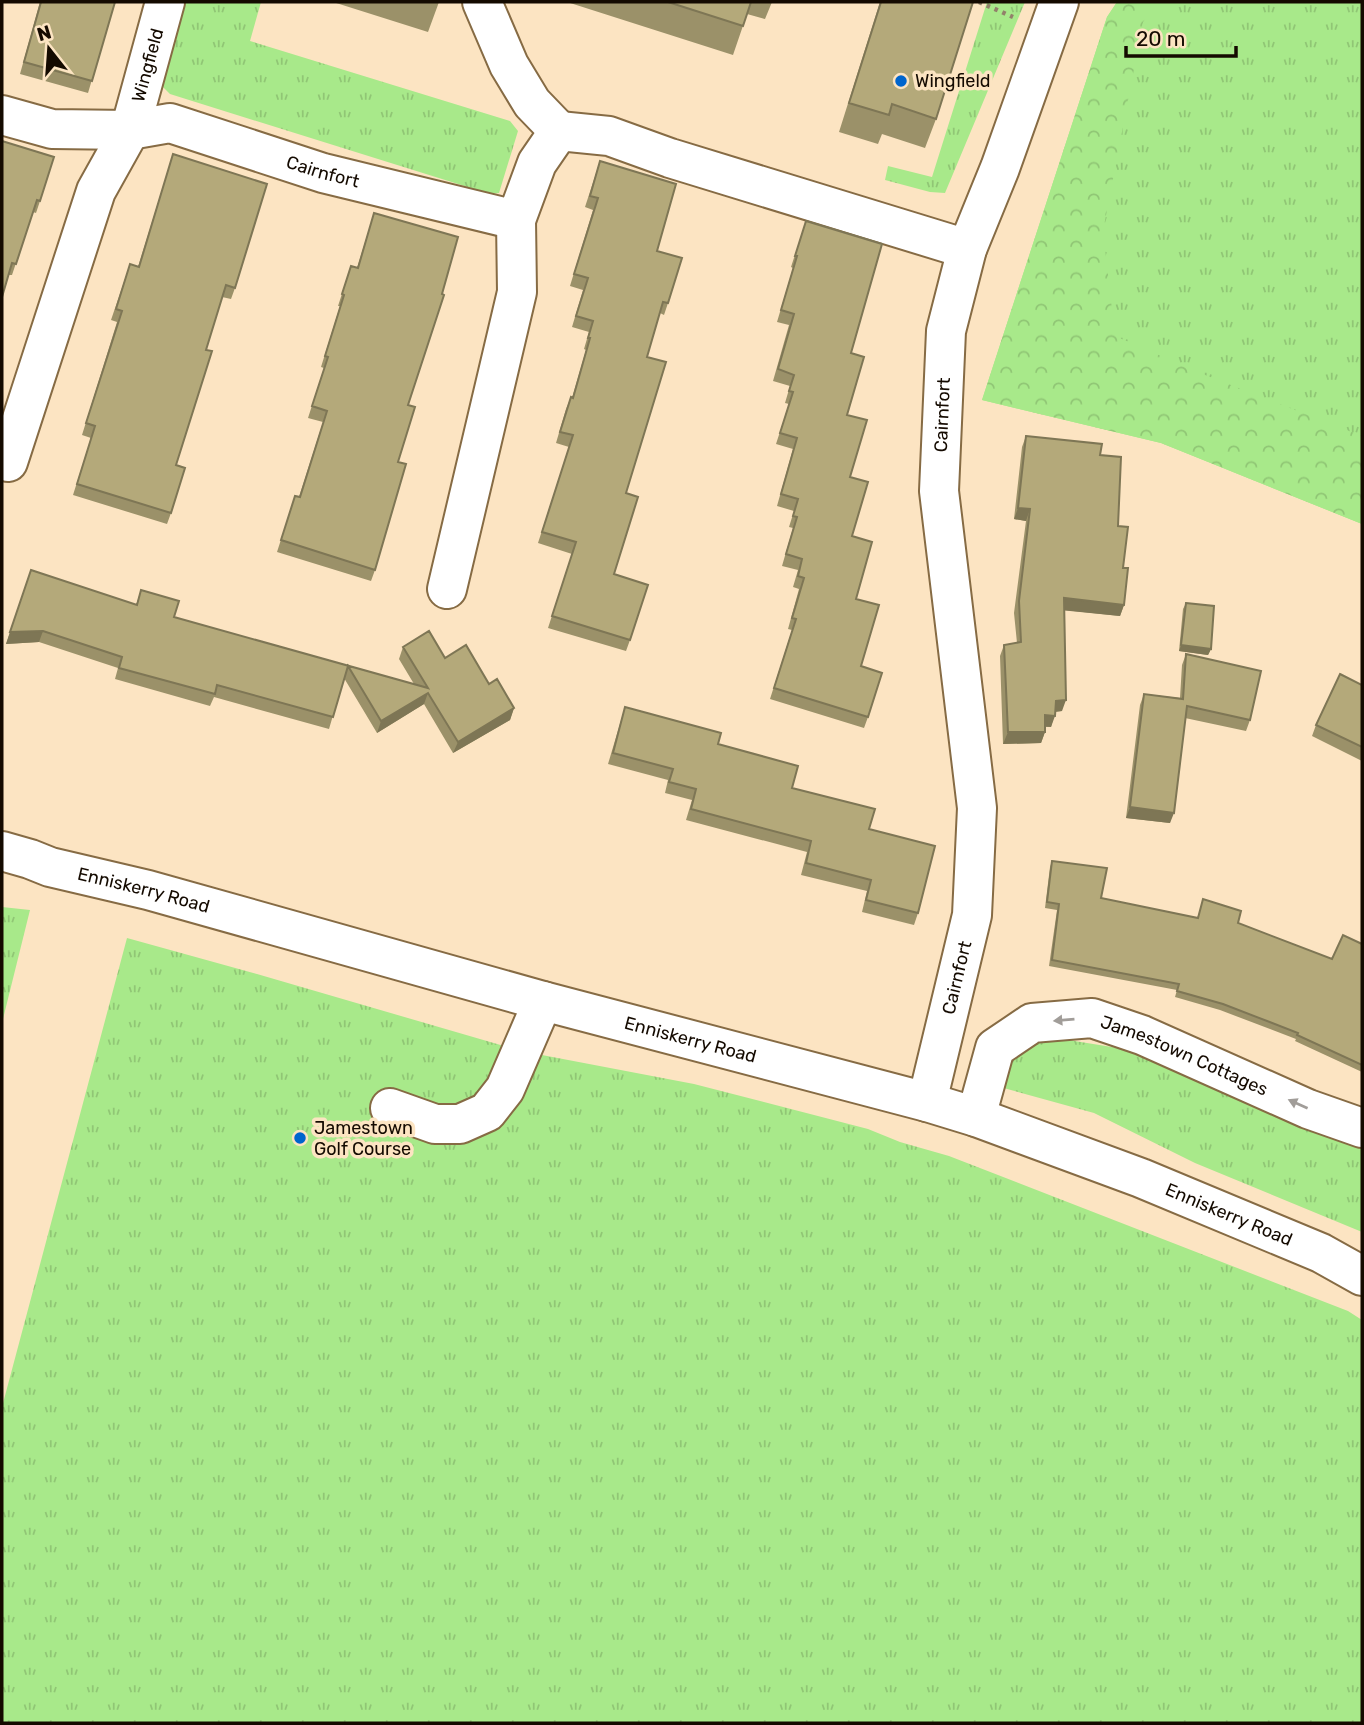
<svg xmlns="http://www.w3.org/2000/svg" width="1364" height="1725" font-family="Rubik,sans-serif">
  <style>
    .grass { fill: url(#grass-tufts) }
    .forest { fill: url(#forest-crowns) }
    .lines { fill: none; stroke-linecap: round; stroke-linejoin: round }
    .minor-casing { stroke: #866b44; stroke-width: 42 }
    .major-casing { stroke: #866b44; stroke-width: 42 }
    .path { stroke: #92816a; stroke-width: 4.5; stroke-dasharray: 3.5 5; stroke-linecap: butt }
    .minor { stroke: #fff; stroke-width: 38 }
    .major { stroke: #fff; stroke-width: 38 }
    .wall { fill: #9b9169 }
    .shaded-wall { fill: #7e7655 }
    .building { fill: #b4a97a; stroke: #7e7655; stroke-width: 2 }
    .oneway { fill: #a19d99 }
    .poi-dot { fill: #0065cd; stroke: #fce4c2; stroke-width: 2.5 }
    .labels { text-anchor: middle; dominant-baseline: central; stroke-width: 7; stroke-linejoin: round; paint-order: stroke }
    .street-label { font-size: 18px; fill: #140a00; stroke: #fce4c2 }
    .poi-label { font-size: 18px; fill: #140a00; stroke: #fce4c2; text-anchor: start }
  </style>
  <defs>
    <pattern id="grass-tufts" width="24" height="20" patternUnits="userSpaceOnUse" patternTransform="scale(1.75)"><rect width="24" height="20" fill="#a8e98a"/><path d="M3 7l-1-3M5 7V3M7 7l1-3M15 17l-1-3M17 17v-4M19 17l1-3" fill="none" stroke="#90c675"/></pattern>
    <pattern id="forest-crowns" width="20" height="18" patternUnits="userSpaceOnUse" patternTransform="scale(1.75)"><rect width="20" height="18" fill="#a8e98a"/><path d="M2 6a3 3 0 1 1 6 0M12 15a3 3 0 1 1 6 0" fill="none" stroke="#90c675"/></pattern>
  </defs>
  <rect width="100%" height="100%" fill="#fce4c2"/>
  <path class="grass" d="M180 2H261L250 41 510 121 518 131 499 193 490 194 170 94 161 85Z
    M987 2H1025L945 193 930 192 885 180 888 166 932 177Z
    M1117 2H1362V524L1161 443 982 400 1107 17Z
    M2 907 30 910 2 1023Z
    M127 938 257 974 521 1051 694 1084 868 1129 900 1142 949 1156 1348 1311 1362 1320V1723H2V1407Z
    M1056 1038 1118 1048 1236 1084 1362 1140V1232L1195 1163 1094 1113 993 1085 1012 1049Z"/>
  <path class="forest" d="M1117 2H1159L1143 22 1103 231 1115 336 1200 373 1362 436V524L1161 443 982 400 1107 17Z"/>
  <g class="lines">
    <g class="minor-casing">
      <g id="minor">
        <path d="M482 2 509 65 532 103 559 131"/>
        <path id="s1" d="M2 115 52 129 130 130 170 123 323 173 516 220 537 163 559 131 609 136 670 158 967 249"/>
        <path id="s2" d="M8 462 96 191 130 130 165 2"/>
        <path d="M447 589 517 292 516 220"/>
        <path id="s3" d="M927 1102 972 915 977 808 939 491 946 331 967 249 1000 168 1059 2"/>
        <path d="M390 1108 435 1124H460L487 1112 505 1089 543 1001"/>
        <path id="s4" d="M976 1117 995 1048 1032 1023 1092 1018 1142 1035 1308 1109 1362 1128"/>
      </g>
    </g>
    <g class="major-casing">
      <g id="major">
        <path id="s5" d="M2 851 30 859 50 867 148 890 543 1001 927 1102 976 1117 1141 1178 1321 1253 1362 1276"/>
      </g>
    </g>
    <path class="path" d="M979 2 1013 17"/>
    <use href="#minor" class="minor"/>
    <use href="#major" class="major"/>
  </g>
  <path class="wall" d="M40 2H115L88 93 20 74Z
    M333 2H439L428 32Z
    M567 2H772L765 19 747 14 733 55Z
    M880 2H973L936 119 925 148 882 134 878 144 839 132Z
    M2 141 40 201 36 213 33 212 12 275H9Z
    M173 154 235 288 231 299 222 297 206 350 176 465 171 513 167 524 73 495 91 438 82 435 117 322 111 320 130 264 138 267Z
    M600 161 657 251 668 303 664 315 660 313 647 357 614 574 630 640 626 651 548 628 572 554 538 543 569 447 556 443 566 409 571 397 572 398 586 350 584 349 589 332 572 327 583 290 570 286 593 210 585 207Z
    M374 213 408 405 398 462 375 570 371 581 277 552 295 496 299 497 323 422 308 418 324 368 321 367 340 306H338L351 266 357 268Z
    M806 221 851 353 847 415 856 599 861 666 868 717 864 728 770 699 792 630 788 629 799 589 793 587 798 570 782 566 793 528 789 527 794 511 777 506 793 449 776 444 789 404 785 403 790 386 773 381 789 325 777 322 793 268 791 267Z
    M1026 436 1100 455 1118 526 1123 568 1124 605 1120 616 1064 610 1062 711 1055 712 1051 727H1045V732L1041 743 1003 744 1000 656 1004 645 1017 643 1014 613 1026 521 1014 519 1022 447Z
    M31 570 136 605 141 590 174 617 414 684 399 659 403 647 445 658 489 684 514 708 510 720 453 753 424 704 377 733 344 678 329 729 214 697 210 706 115 679 118 668 39 642 6 644Z
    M1186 603 1211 649 1208 655 1179 651 1183 609Z
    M1186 654 1250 720 1246 731 1185 718 1170 823 1126 818 1140 705 1144 694 1180 698 1182 665Z
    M1362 685V761L1312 736 1316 725Z
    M625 707 718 744 792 788 869 829 918 913 914 925 862 912 867 891 801 875 807 852 686 820 692 800 665 793 668 780 608 764Z
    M1052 861 1101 898 1197 918 1238 923 1332 959 1362 944V1072L1295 1041 1296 1039 1220 1010 1175 997 1177 990 1049 966 1057 910 1045 908 1050 867Z"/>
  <path class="shaded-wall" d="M1018 508 1030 509 1026 521 1014 519Z
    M1064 598 1124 605 1120 616 1060 610Z
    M43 631 39 642 6 644 10 632Z
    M1181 645 1211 649 1208 655 1179 651Z
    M428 693 424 704 377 733 381 721Z
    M1066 700 1062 711 1052 712 1056 701Z
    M514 708 510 720 453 753 458 742Z
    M1045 715 1055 716 1051 727 1041 726Z
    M1008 732H1045L1041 743 1003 744Z
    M1130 807 1174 813 1170 823 1126 818Z"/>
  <path class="building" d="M41 2H115L92 81 24 62Z
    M668 2H751L743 26Z
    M881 2H973L936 119 892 104 889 115 849 103Z
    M2 141 54 157 40 201 37 200 16 264 12 263 2 297Z
    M173 154 267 184 235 288 226 285 206 350 212 351 176 465 185 468 171 513 77 484 95 426 86 423 122 311 116 309 130 264 139 267Z
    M600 161 676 184 657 251 682 258 668 303 663 302 647 357 666 362 626 493 638 497 614 574 648 585 630 640 552 616 576 542 542 532 573 435 560 432 571 397 573 398 590 338H588L593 321 576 316 588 278 574 274 598 198 590 196Z
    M374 213 458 237 442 294 444 295 408 405 415 407 398 462 406 464 375 570 281 540 295 496 300 497 327 411 312 406 328 357 325 356 344 295 342 294 351 266 358 268Z
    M806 221 882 244 851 353 864 357 847 415 867 420 850 477 868 482 852 536 872 542 856 599 879 605 861 666 882 673 868 717 774 688 796 619 792 618 804 578 798 576 802 559 786 554 797 517 793 516 798 499 781 494 797 438 780 433 793 392 789 391 794 375 778 369 794 314 781 310 797 256H795Z
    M1026 436 1102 444 1100 455 1121 457 1118 526 1128 527 1123 568H1128L1124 605 1064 598 1066 700 1056 701 1055 716 1045 715V732H1008L1004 645 1021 642 1019 601 1030 509 1018 508Z
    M31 570 137 605 141 590 179 601 174 617 428 688 403 647 429 631 445 658 466 645 489 684 497 679 514 708 458 742 428 693 381 721 348 666 333 717 217 685 215 694 119 668 122 657 43 631 10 632Z
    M1186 603 1214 606 1211 649 1181 645Z
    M1186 654 1261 671 1250 720 1187 706 1174 813 1130 807 1144 694 1183 699Z
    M1340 674 1362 685V747L1316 725Z
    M625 707 721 733 718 744 798 766 792 788 875 809 869 829 935 846 918 913 866 900 871 880 806 863 811 841 691 809 696 789 669 782 673 769 613 753Z
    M1052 861 1107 868 1101 898 1198 918 1203 899 1241 911 1238 923 1332 959 1343 935 1362 944V1065L1297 1035 1298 1033 1223 1004 1177 991 1179 984 1052 960 1059 904 1047 902Z"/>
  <defs><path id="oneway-solid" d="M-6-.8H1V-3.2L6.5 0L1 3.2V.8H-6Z" transform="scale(1.75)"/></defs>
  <g class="oneway">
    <use href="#oneway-solid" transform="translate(1064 1020) rotate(175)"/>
    <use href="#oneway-solid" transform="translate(1298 1104) rotate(-156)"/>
  </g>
  <g class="poi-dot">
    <circle cx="901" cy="81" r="7"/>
    <circle cx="300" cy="1138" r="7"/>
  </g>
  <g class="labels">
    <g class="street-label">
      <text stroke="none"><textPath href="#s2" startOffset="422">Wingfield</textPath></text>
      <text stroke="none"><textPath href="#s1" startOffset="331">Cairnfort</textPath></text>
      <text stroke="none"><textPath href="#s3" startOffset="695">Cairnfort</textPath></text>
      <text stroke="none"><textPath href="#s5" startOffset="147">Enniskerry Road</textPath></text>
      <text stroke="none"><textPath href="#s3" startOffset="128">Cairnfort</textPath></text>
      <text stroke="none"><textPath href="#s5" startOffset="714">Enniskerry Road</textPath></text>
      <text stroke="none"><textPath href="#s4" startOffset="276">Jamestown Cottages</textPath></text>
      <text stroke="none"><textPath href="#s5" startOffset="1281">Enniskerry Road</textPath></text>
    </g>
    <g class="poi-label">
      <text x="915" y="81">Wingfield</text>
      <text x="314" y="1128">Jamestown<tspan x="314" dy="21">Golf Course</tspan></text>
    </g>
  </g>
  <rect width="1364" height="1725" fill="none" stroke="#140a00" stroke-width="7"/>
  <g transform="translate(49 49) rotate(343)" stroke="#fce4c2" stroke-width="5" paint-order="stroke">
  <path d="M0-5L12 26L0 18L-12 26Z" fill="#140a00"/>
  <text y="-10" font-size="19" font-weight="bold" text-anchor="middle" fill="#140a00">N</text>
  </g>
  <path d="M1126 46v10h110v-10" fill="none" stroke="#140a00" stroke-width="3.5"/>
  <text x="1136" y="46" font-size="21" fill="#140a00" stroke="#fce4c2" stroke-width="5" paint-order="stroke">20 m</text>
</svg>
